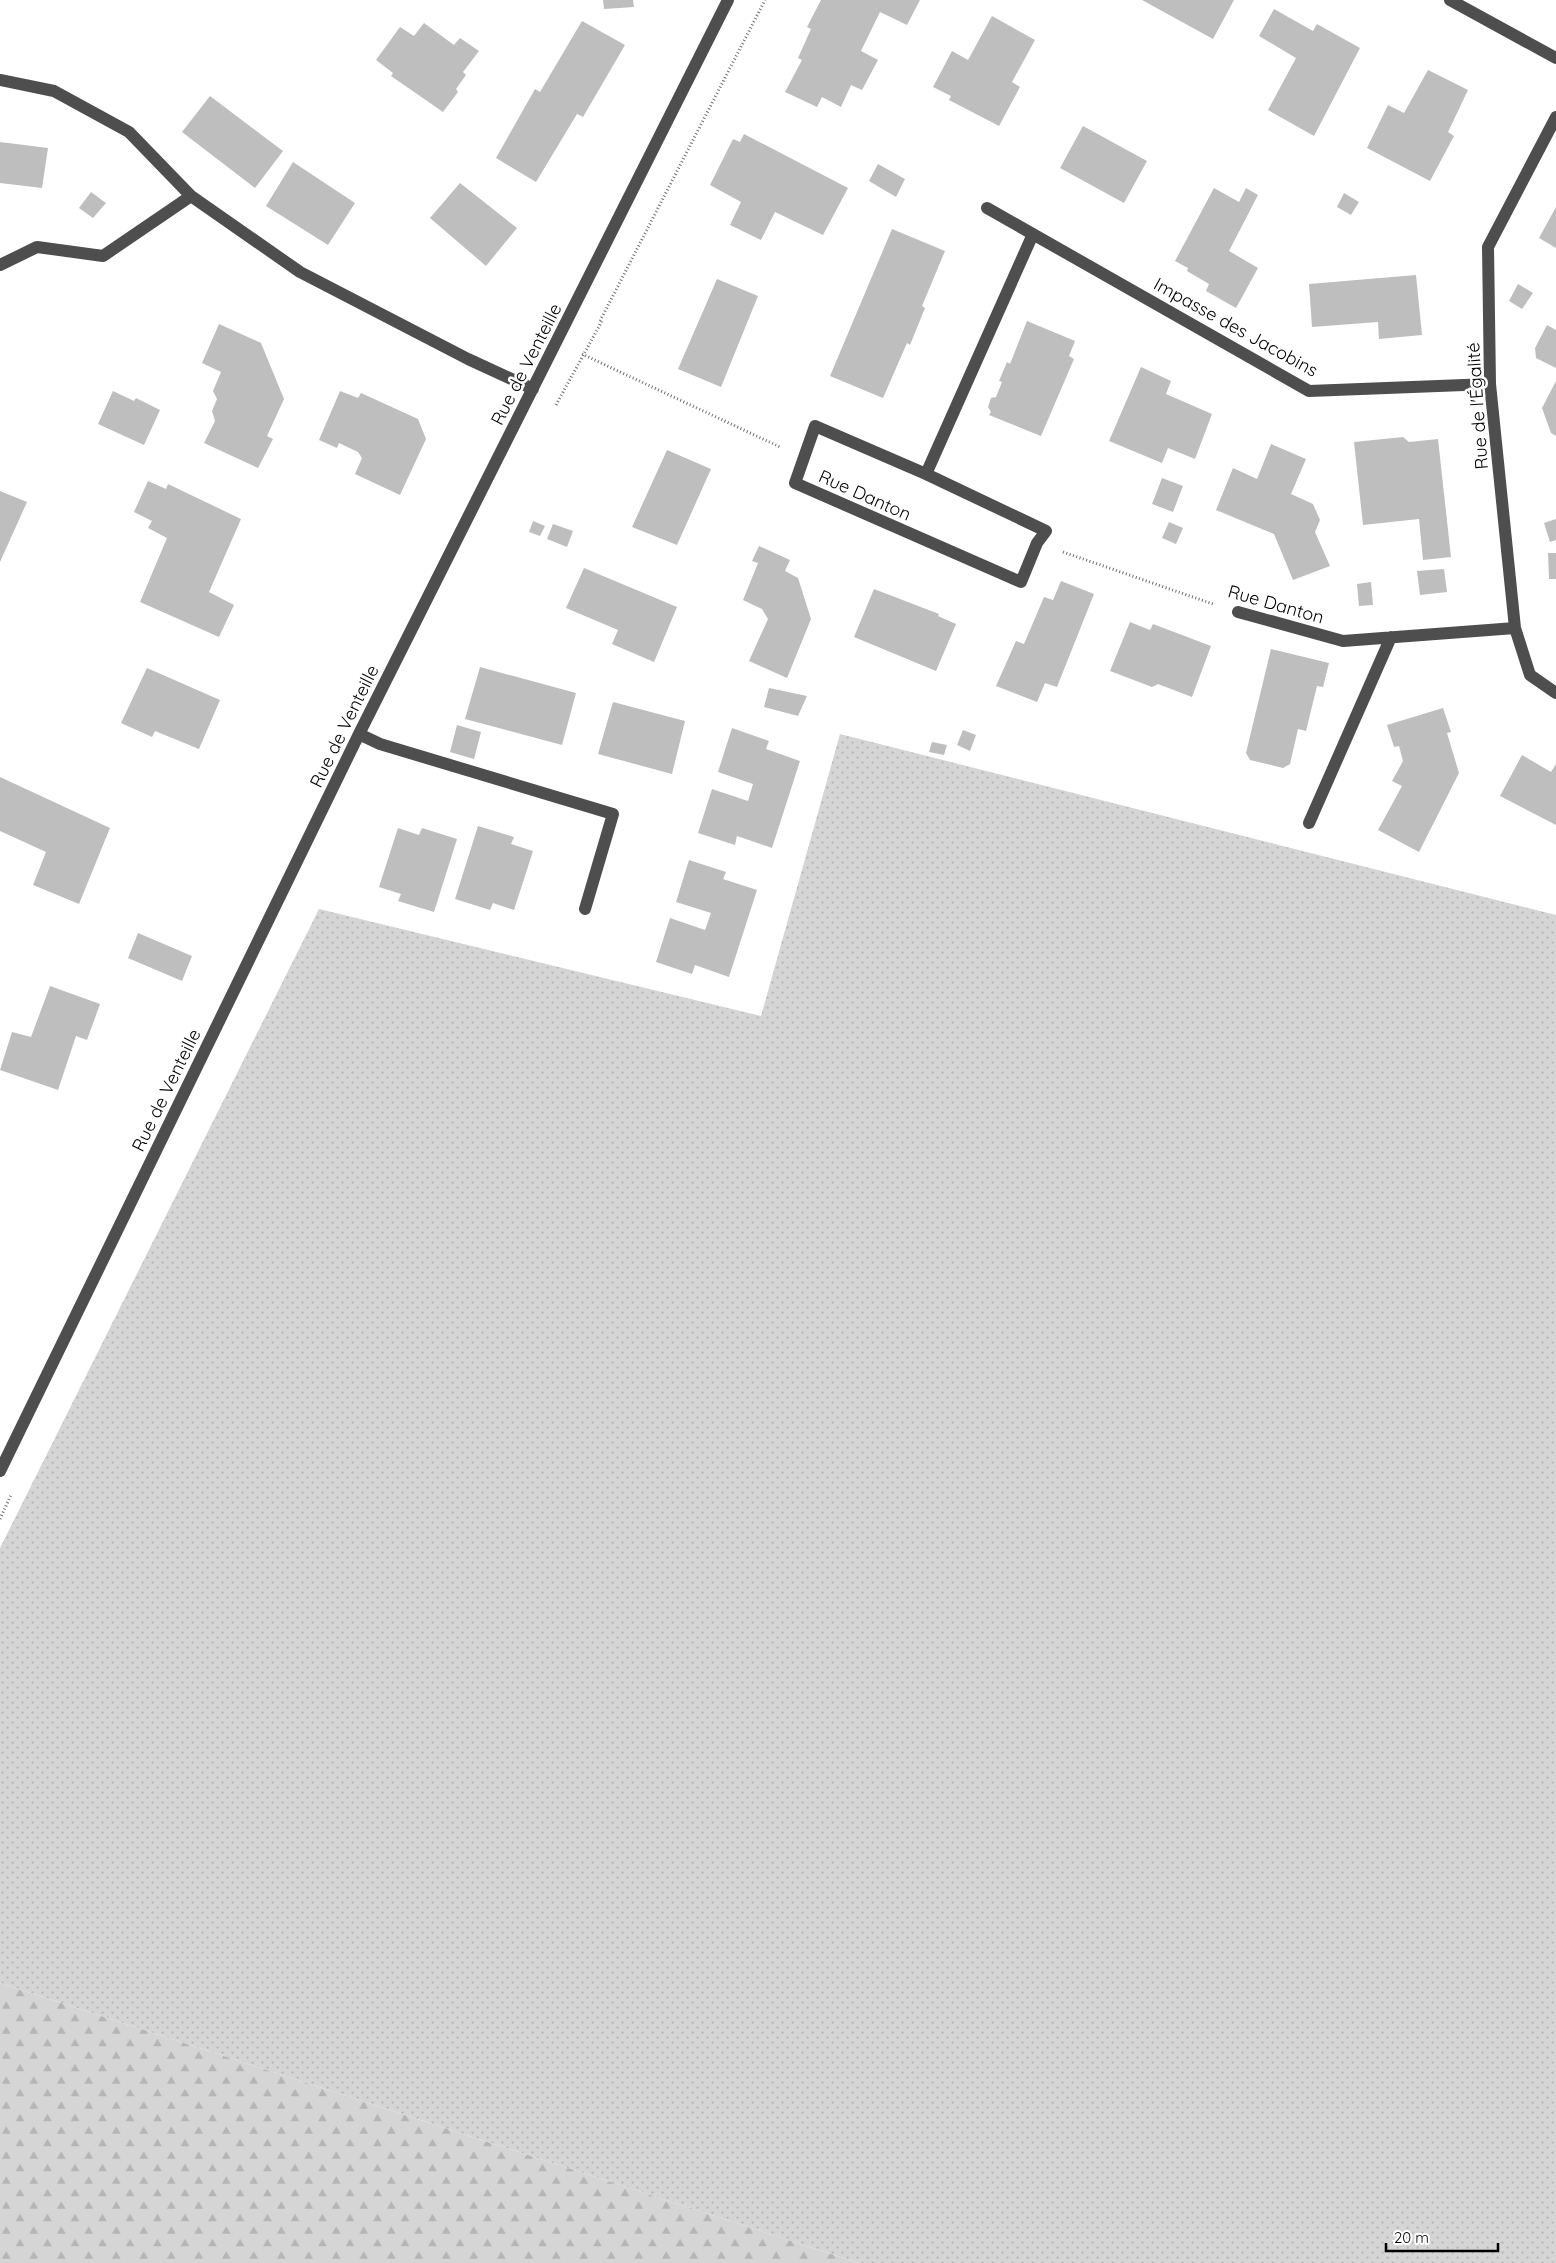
<svg xmlns="http://www.w3.org/2000/svg" width="1556" height="2263" font-family="Quicksand,sans-serif">
  <style>
    .grass { fill: url(#grass-dots) }
    .forest { fill: url(#forest-firs) }
    .building { fill: #bebebe }
    .lines { fill: none; stroke-linecap: round; stroke-linejoin: round }
    .path { stroke: #707070; stroke-width: 3; stroke-dasharray: 1 2.5; stroke-linecap: butt }
    .minor { stroke: #4e4e4e; stroke-width: 12 }
    .labels { text-anchor: middle; dominant-baseline: central; stroke-width: 5; stroke-linejoin: round; paint-order: stroke }
    .street-label { font-size: 18px; fill: #000; stroke: #fff }
  </style>
  <defs>
    <pattern id="grass-dots" width="8" height="8" patternUnits="userSpaceOnUse" patternTransform="scale(1.25)"><rect width="8" height="8" fill="#d5d5d5"/><path d="M2 2h.1M6 6h.1" fill="none" stroke="#b5b5b5" stroke-width="1.8" stroke-linecap="round"/></pattern>
    <pattern id="forest-firs" width="22" height="20" patternUnits="userSpaceOnUse" patternTransform="scale(1.25)"><rect width="22" height="20" fill="#d5d5d5"/><path d="M5 1l3.5 6h-7zM16 11l3.5 6h-7z" fill="#b5b5b5"/></pattern>
  </defs>
  <rect width="100%" height="100%" fill="#fff"/>
  <path class="grass" d="M840 734 1556 915V2263H859L0 1983V1548L319 909 761 1016Z"/>
  <path class="forest" d="M0 1983 859 2263H0Z"/>
  <path class="building" d="M603 0H633L634 7 604 9Z
    M821 0H920L907 25 880 12 861 51 878 60 862 90 851 85 841 107 822 97 817 107 785 92 802 60 798 58 811 29 807 27Z
    M1142 0H1234L1213 39Z
    M1274 9 1313 31 1317 24 1360 48 1314 136 1268 110 1296 58 1259 36Z
    M992 16 1035 40 1012 82 1020 87 999 126 949 100 951 96 933 87 952 51 968 60Z
    M582 21 625 45 583 117 577 114 536 182 496 158 535 89 540 92Z
    M424 23 454 45 460 38 479 51 463 72 466 75 456 89 458 92 443 112 391 76 393 73 376 60 400 27 414 36Z
    M1428 70 1468 90 1448 132 1454 136 1430 181 1367 148 1388 105 1404 113Z
    M210 96 283 151 255 188 182 132Z
    M1083 126 1147 161 1124 203 1060 168Z
    M744 134 848 188 823 235 775 212 761 240 730 225 741 202 710 185 733 139 740 142Z
    M0 142 48 148 42 188 0 183Z
    M293 162 355 203 328 245 266 206Z
    M878 164 905 179 896 197 869 181Z
    M460 183 517 228 486 266 430 218Z
    M1214 188 1239 202 1246 188 1258 195 1229 251 1258 268 1236 308 1206 291 1209 284 1187 271 1188 268 1175 261Z
    M91 192 106 203 93 218 79 208Z
    M1344 193 1359 202 1351 215 1337 207Z
    M1556 207V248L1539 238Z
    M892 229 945 251 922 306 925 308 910 345 907 343 883 398 830 376Z
    M1416 275 1422 335 1379 339 1378 322 1312 327 1309 284Z
    M717 279 758 296 721 387 678 369Z
    M1518 284 1533 293 1522 309 1509 301Z
    M1027 321 1075 341 1069 356 1074 359 1041 436 989 415 991 412 988 407 991 398 996 397 1002 382 999 381 1007 362 1010 364Z
    M219 324 261 343 284 399 267 436 273 439 258 468 204 443 215 421 212 411 217 399 213 391 221 372 202 363Z
    M1547 325 1556 330V368L1536 358 1535 348Z
    M1141 367 1171 381 1166 394 1212 414 1195 459 1168 448 1162 463 1109 441Z
    M1556 381V436L1551 433 1542 408Z
    M113 391 134 401 136 398 160 410 144 445 98 424Z
    M340 391 358 398 361 393 418 419 426 439 400 495 355 474 362 458 358 452 339 443 337 448 319 440Z
    M1403 437 1409 442 1438 439 1451 557 1423 560 1419 519 1363 525 1354 442Z
    M1271 444 1306 459 1291 494 1313 504 1320 520 1315 532 1330 566 1293 580 1274 534 1216 510 1233 468 1257 479Z
    M667 450 711 469 677 545 632 527Z
    M1162 478 1183 486 1173 512 1152 504Z
    M148 481 166 489 168 484 241 519 209 592 234 605 219 637 140 602 167 538 148 528 152 521 134 512Z
    M0 491 27 502 0 562Z
    M1556 519V540L1550 542 1544 523Z
    M533 521 545 526 540 536 529 532Z
    M1169 522 1183 528 1176 544 1162 538Z
    M553 524 573 531 567 547 547 539Z
    M759 546 790 560 785 571 798 578 811 619 787 678 749 661 768 619 762 609 743 600 758 563 752 561Z
    M1548 553H1556V579H1549Z
    M584 568 677 607 654 662 612 644 618 630 566 608Z
    M1444 569 1447 592 1420 595 1417 571Z
    M1061 581 1094 594 1057 687 1045 683 1037 702 996 686 1016 641 1024 644 1044 597 1053 600Z
    M1371 582 1373 605 1359 606 1357 584Z
    M874 589 939 614 938 616 956 624 936 671 854 637Z
    M1130 622 1150 630 1153 624 1211 646 1192 697 1158 684 1152 687 1110 671Z
    M1271 649 1329 663 1323 687 1317 686 1306 731 1298 729 1290 764 1283 768 1250 760 1246 753Z
    M480 667 576 693 562 745 465 719Z
    M147 668 220 700 199 749 155 731 152 737 121 723Z
    M769 688 807 696 798 716 764 707Z
    M613 702 685 721 672 774 598 754Z
    M1443 708 1451 732 1447 733 1459 773 1419 852 1378 830 1402 786 1392 781 1403 761 1399 746 1394 747 1387 725Z
    M457 725 481 732 474 759 450 752Z
    M732 728 769 741 766 749 800 761 772 848 737 836 735 845 698 833 712 789 748 801 753 784 718 772Z
    M963 730 976 735 970 751 957 745Z
    M932 742 947 745 944 755 929 752Z
    M1522 755 1551 772 1556 764V825L1500 796Z
    M0 777 110 828 79 904 33 885 46 852 0 831Z
    M478 826 514 837 511 844 533 851 514 910 493 903 490 910 455 899Z
    M398 828 419 835 422 828 457 839 434 912 398 901 401 894 379 887Z
    M689 860 726 872 723 879 757 890 729 977 695 965 692 974 656 962 670 918 705 930 711 913 676 902Z
    M138 933 192 956 182 981 128 958Z
    M50 986 100 1004 87 1040 76 1036 58 1090 0 1070 12 1032 31 1037Z"/>
  <g class="lines">
    <path class="path" d="M600 321 765 0
      M582 354 780 447
      M556 405 602 321
      M1063 552 1213 604
      M0 1519 11 1495"/>
    <path class="minor" d="M1450 0 1556 58
      M0 80 54 91 129 132 191 196 300 272 468 359 533 389
      M1556 117 1488 247 1490 384 1515 628 1530 675 1556 693
      M987 208 1309 391 1490 384
      M0 265 37 247 103 256 191 196
      M926 474 1046 531 1037 543 1021 582 795 483 815 426 926 474 1033 234
      M1238 612 1343 641 1515 628
      M359 734 380 744 613 814 585 909
      M1309 823 1391 637
      M0 1471 359 734 728 0"/>
  </g>
  <g class="labels">
    <g class="street-label">
      <text transform="translate(1236 327) rotate(29)">Impasse des Jacobins</text>
      <text transform="translate(526 364) rotate(-63)">Rue de Venteille</text>
      <text transform="translate(1477 406) rotate(-94)">Rue de l'Égalité</text>
      <text transform="translate(865 495) rotate(24)">Rue Danton</text>
      <text transform="translate(1276 604) rotate(16)">Rue Danton</text>
      <text transform="translate(344 726) rotate(-64)">Rue de Venteille</text>
      <text transform="translate(166 1090) rotate(-64)">Rue de Venteille</text>
    </g>
  </g>
  <path d="M1386 2243v8h112v-8" fill="none" stroke="#000000" stroke-width="2.5"/>
  <text x="1394" y="2243" font-size="15" fill="#000000" stroke="#ffffff" stroke-width="4" paint-order="stroke">20 m</text>
</svg>
